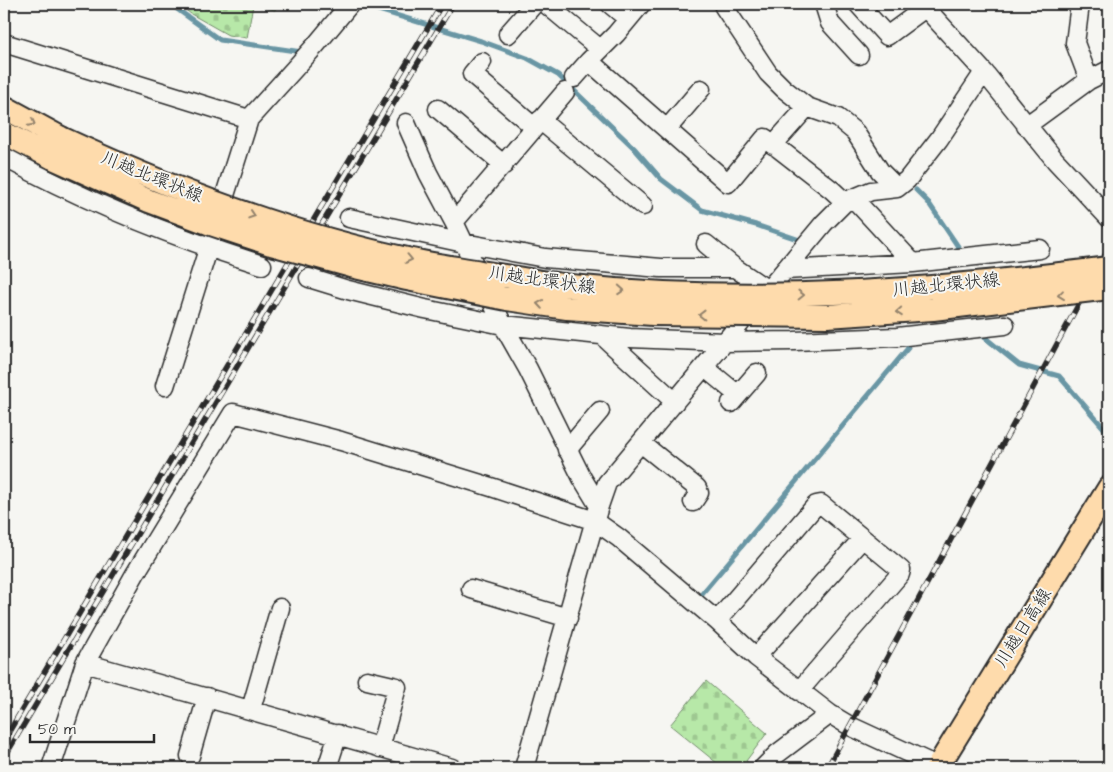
<svg xmlns="http://www.w3.org/2000/svg" width="1113" height="772" font-family="'Architects Daughter','Klee One',sans-serif">
  <style>
    .cemetery { fill: url(#cemetery-stones); stroke: #718a6a }
    .lines { fill: none; stroke-linecap: round; stroke-linejoin: round }
    .stream { stroke: #6996a4; stroke-width: 5 }
    .minor-casing { stroke: #2b2b2b; stroke-width: 21 }
    .major-casing { stroke: #2b2b2b; stroke-width: 26 }
    .minor { stroke: #f6f6f2; stroke-width: 18 }
    .major { stroke: #fedbac; stroke-width: 22 }
    .rail-casing { stroke: #2b2b2b; stroke-width: 5.5 }
    .rail { stroke: #f6f6f2; stroke-width: 4; stroke-dasharray: 11; stroke-linecap: butt }
    .major-bridge-casing { stroke: #2b2b2b; stroke-width: 26; stroke-linecap: butt }
    .major-bridge { stroke: #fedbac; stroke-width: 22 }
    .oneway { stroke: #94836c }
    .labels { text-anchor: middle; dominant-baseline: central; stroke-width: 4; stroke-linejoin: round; paint-order: stroke }
    .street-label { font-size: 18px; fill: #2b2b2b; stroke: #f6f6f2 }
  </style>
  <defs>
    <pattern id="cemetery-stones" width="16" height="16" patternUnits="userSpaceOnUse" patternTransform="scale(1.25)"><rect width="16" height="16" fill="#b7e8a8"/><path d="M2 7V4a2 2 0 0 1 4 0v3zM10 15v-3a2 2 0 0 1 4 0v3z" fill="#9ec791"/></pattern>
  </defs>
  <rect width="100%" height="100%" fill="#f6f6f2"/>
  <filter id="ink" filterUnits="userSpaceOnUse"><feTurbulence type="fractalNoise" baseFrequency=".02" numOctaves="2"/><feDisplacementMap in="SourceGraphic" scale="10" xChannelSelector="R" yChannelSelector="G"/><feConvolveMatrix kernelMatrix="1 2 1 2 8 2 1 2 1" color-interpolation-filters="sRGB"/></filter>
  <g filter="url(#ink)">
    <path class="cemetery" d="M178 4H279L275 10 253 5 247 38 228 35 191 14Z
      M706 681 767 733 746 761 756 768H723L670 725Z"/>
    <g class="lines">
      <path class="stream" d="M170 4 220 40 302 52
        M359 4 481 41 527 58 558 75 634 148 661 179 702 210 756 225 800 240
        M916 190 928 202 959 248
        M983 336 1019 365 1059 376 1109 434
        M700 596 908 348"/>
      <g class="minor-casing">
        <path id="minor" d="M546 4 600 49
          M610 4 628 19
          M641 4 616 34 589 61 728 183 765 138 832 190 845 202
          M723 4 724 7 768 73 784 89 807 107 838 118 855 132 880 171 897 188
          M824 4 830 23 859 55
          M858 4 887 36 925 8
          M922 4 984 72 1055 160 1109 218
          M1080 4 1075 43 1089 80
          M508 34 534 4
          M4 43 249 119
          M482 62 472 74 534 127
          M574 78 589 61
          M565 92 454 222 503 325 528 369 582 478 599 506
          M438 109 504 165
          M540 120 643 206
          M406 123 428 173 454 222
          M1026 126 1089 80 1109 70
          M667 129 701 89
          M773 145 807 107
          M4 157C86 202 173 237 262 265
          M853 198 913 263
          M349 218 464 243 545 258 661 268H735
          M706 244 735 268 768 290
          M785 270 913 263 1040 249
          M309 278 348 290 425 309 503 325 630 338 725 342 794 341 897 337 1005 325
          M607 340 675 402
          M704 367 738 395
          M165 386 249 119 315 46 350 4
          M731 403 757 373
          M641 443 697 488 699 493 693 502
          M567 450 600 411
          M471 589 568 618
          M717 621 816 505 821 504 901 570 900 574 799 691
          M756 657 862 539
          M85 663 452 768
          M367 680 397 687 380 748
          M251 709 280 608
          M190 756 207 697
          M51 768 85 663 135 574 233 413 341 441 491 487 595 521 619 538 717 621 756 657 830 714 850 726 941 768
          M327 768 338 734
          M524 768 599 506 607 483 824 223 845 202 871 191 897 188 907 180 939 139 984 72
          M763 768 777 754 830 714"/>
      </g>
      <g class="major-casing">
        <path id="major" d="M4 107 61 138
          M4 133 53 158
          M937 768 1109 488"/>
      </g>
      <use href="#minor" class="minor"/>
      <use href="#major" class="major"/>
      <g class="rail-casing">
        <path id="rail" d="M4 740 442 4
          M4 758 453 4
          M827 768 1109 248"/>
      </g>
      <use href="#rail" class="rail"/>
      <g class="major-bridge-casing">
        <path id="major-bridge" d="M61 138C173 190 290 235 412 260 435 265 458 268 481 272 511 277 541 283 571 286 752 305 930 291 1109 268
          M53 158 149 201 208 223 271 244 351 266 407 279 507 299 567 308 653 314 827 316 933 309 1109 288"/>
      </g>
      <use href="#major-bridge" class="major-bridge"/>
    </g>
    <defs><path id="oneway-chevron" d="M-2-3.5L2.5 0L-2 3.5" fill="none" stroke-width="1.6" stroke-linecap="round" stroke-linejoin="round" transform="scale(1.25)"/></defs>
    <g class="oneway">
      <use href="#oneway-chevron" transform="translate(32 123) rotate(28)"/>
      <use href="#oneway-chevron" transform="translate(252 215) rotate(18)"/>
      <use href="#oneway-chevron" transform="translate(409 259) rotate(12)"/>
      <use href="#oneway-chevron" transform="translate(621 290) rotate(4)"/>
      <use href="#oneway-chevron" transform="translate(801 295) rotate(-1)"/>
      <use href="#oneway-chevron" transform="translate(1061 295) rotate(173)"/>
      <use href="#oneway-chevron" transform="translate(540 304) rotate(-171)"/>
      <use href="#oneway-chevron" transform="translate(899 312) rotate(176)"/>
      <use href="#oneway-chevron" transform="translate(702 315) rotate(-179)"/>
    </g>
  </g>
  <g class="labels">
    <g class="street-label">
      <text transform="translate(152 177) rotate(22)">川越北環状線</text>
      <text transform="translate(542 280) rotate(8)">川越北環状線</text>
      <text transform="translate(946 285) rotate(-6)">川越北環状線</text>
      <text transform="translate(1023 628) rotate(-58)">川越日高線</text>
    </g>
  </g>
  <rect width="1113" height="772" fill="none" stroke="#f6f6f2" stroke-width="20"/>
  <rect x="10" y="10" width="1093" height="752" fill="none" stroke="#2b2b2b" stroke-width="2" filter="url(#ink)"/>
  <path d="M30 734v8h124v-8" fill="none" stroke="#2b2b2b" stroke-width="2.5"/>
  <text x="38" y="734" font-size="15" fill="#2b2b2b" stroke="#f6f6f2" stroke-width="4" paint-order="stroke">50 m</text>
</svg>
